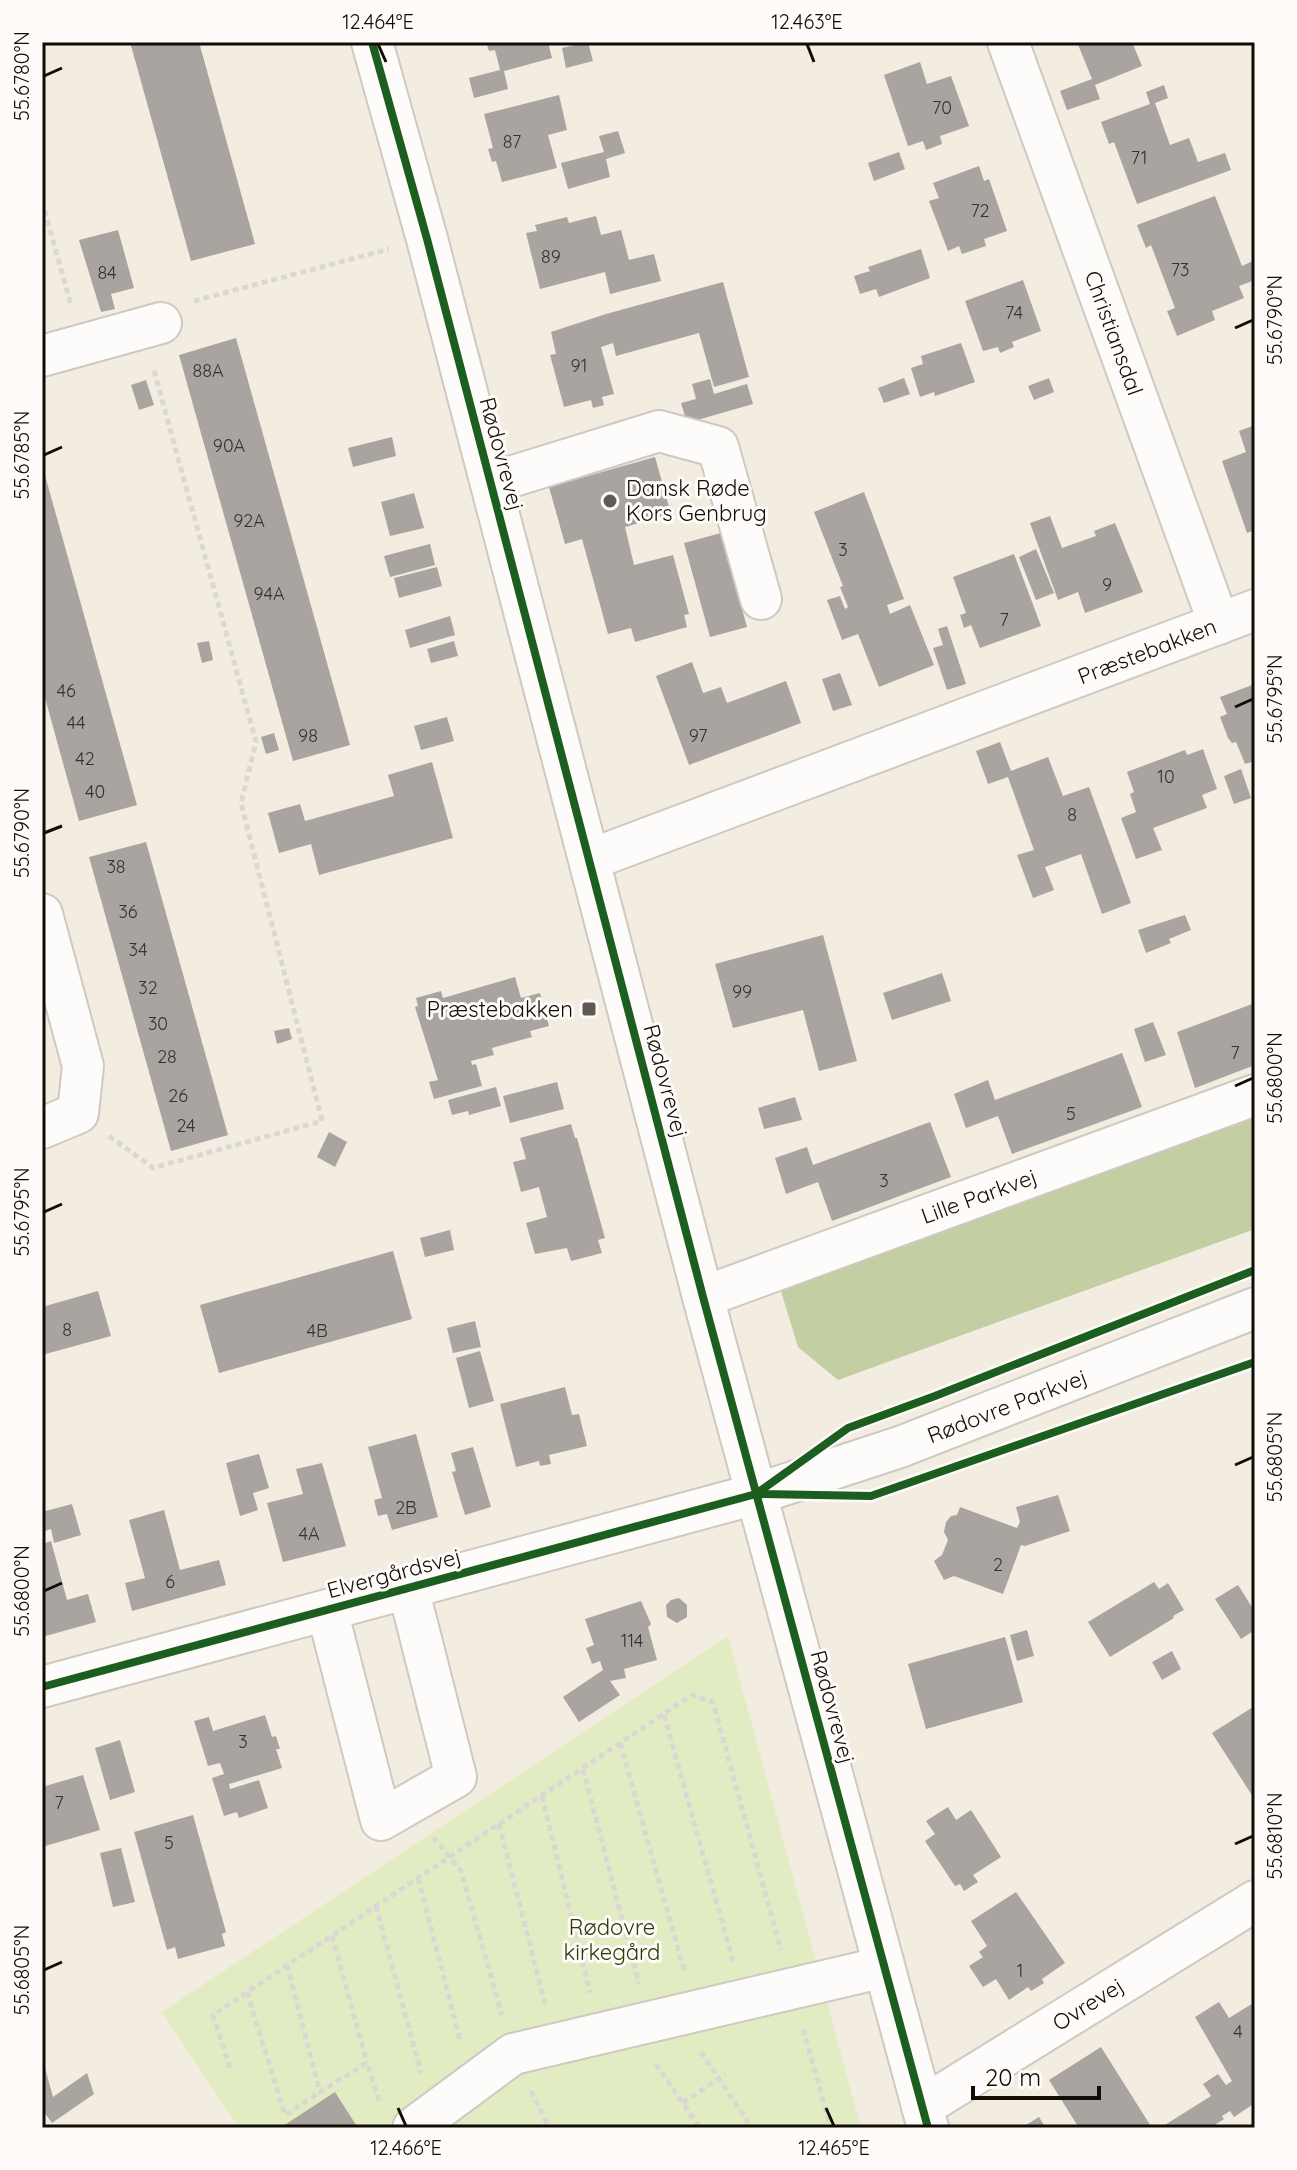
<svg xmlns="http://www.w3.org/2000/svg" width="1297" height="2170" font-family="Quicksand,sans-serif">
  <style>
    .green { fill: #e2ecc3 }
    .forest { fill: #c3cea3 }
    .building { fill: #aaa4a1 }
    .lines { fill: none; stroke-linecap: round; stroke-linejoin: round }
    .minor-casing { stroke: #cec9c1; stroke-width: 44 }
    .path { stroke: #dad8d5; stroke-width: 5; stroke-dasharray: 6 4; stroke-linecap: butt }
    .minor { stroke: #fdfcfa; stroke-width: 40 }
    .cycleway-casing { stroke: #fefbf8; stroke-width: 13 }
    .cycleway { stroke: #1b5e20; stroke-width: 8 }
    .ticks { fill: none; stroke: #100c06; stroke-width: 3 }
    .poi-dot { fill: #5f5a53; stroke: #fefbf8; stroke-width: 3 }
    .labels { text-anchor: middle; dominant-baseline: central; stroke-width: 6; stroke-linejoin: round; paint-order: stroke }
    .number-label { font-size: 18px; fill: #36322d }
    .street-label { font-size: 22px; fill: #100c06; stroke: #fefbf8 }
    .poi-label { font-size: 22px; fill: #100c06; stroke: #fefbf8; text-anchor: start }
    .park-label { font-size: 22px; fill: #2c3a06; stroke: #fefbf8 }
    .neatline { fill: none; stroke: #100c06; stroke-width: 3 }
    .ticks-label { font-size: 20px; text-anchor: middle; fill: #100c06 }
  </style>
  <rect width="100%" height="100%" fill="#f2ece1"/>
  <path class="green" d="M728 1636 861 2128H239L162 2012Z"/>
  <path class="forest" d="M1255 1114V1229L838 1380 798 1347 780 1288Z"/>
  <path class="building" d="M130 42H199L255 244 191 261Z
    M486 42H548L552 58 504 71 508 89 474 98 469 78 500 70 495 50 489 51Z
    M588 42 593 61 566 68 562 48Z
    M1077 42H1132L1142 66 1095 85 1100 99 1067 110 1060 91 1092 79Z
    M920 62 927 84 951 76 969 126 940 136 942 144 926 150 923 141 908 146 884 75Z
    M1164 85 1168 98 1155 103 1170 145 1189 138 1198 162 1225 153 1231 170 1137 204 1114 142 1109 144 1101 122 1150 104 1146 92Z
    M559 95 567 130 548 135 557 168 502 182 496 161 492 162 488 149 493 148 484 114Z
    M618 131 625 153 606 159 610 177 568 189 561 163 604 152 599 136Z
    M899 152 905 169 874 181 868 163Z
    M979 166 984 181 989 179 1007 231 984 239 986 246 962 254 959 246 948 251 929 201 939 198 933 183Z
    M1215 196 1242 266 1255 260V280L1239 286 1244 298 1212 311 1215 320 1177 336 1167 311 1175 308 1151 245 1146 248 1137 225Z
    M596 216 601 235 621 230 629 260 654 254 661 281 610 294 605 272 540 289 526 233 537 231 535 225 567 217 569 223Z
    M118 230 134 288 111 294 115 309 101 312 79 240Z
    M921 249 930 278 879 297 876 289 860 294 854 276 870 271 868 267Z
    M1023 280 1041 331 1012 342 1014 347 1000 353 998 347 983 351 965 301Z
    M723 282 749 377 714 387 699 333 616 356 613 343 601 347 614 394 602 397 604 405 593 408 591 400 564 407 550 355 556 354 551 332 606 314Z
    M236 338 350 745 293 761 179 355Z
    M961 343 975 382 935 396 934 392 920 397 911 368 923 364 921 356Z
    M904 378 910 394 884 403 878 388Z
    M1049 378 1054 392 1034 400 1028 386Z
    M710 379 714 394 747 384 753 404 687 423 681 403 696 399 692 384Z
    M146 380 154 405 139 410 131 385Z
    M1255 425V530L1247 533 1222 461 1246 452 1239 431Z
    M392 437 396 456 353 467 348 448Z
    M655 457 671 514 625 527 634 565 673 555 689 614 684 615 687 627 635 642 631 628 608 634 582 539 565 544 549 487Z
    M43 468 137 805 79 821 42 687Z
    M864 492 904 599 887 605 890 614 910 605 934 665 879 687 858 634 842 640 827 600 840 596 845 609 848 607 840 587 843 586 814 512Z
    M414 493 424 528 390 536 381 502Z
    M1050 516 1062 548 1096 536 1094 531 1115 523 1143 592 1085 613 1078 592 1058 600 1030 523Z
    M721 533 747 627 710 637 684 543Z
    M430 544 435 565 390 577 384 556Z
    M1036 549 1054 593 1036 600 1019 557Z
    M1014 554 1041 626 980 648 971 625 964 628 960 615 966 613 953 577Z
    M437 567 442 586 399 598 394 578Z
    M450 616 455 635 410 648 405 630Z
    M947 626 966 684 947 690 933 648 943 645 938 629Z
    M209 641 213 660 202 663 197 643Z
    M454 641 458 656 431 663 427 649Z
    M692 662 703 693 721 687 727 703 786 681 801 723 689 765 656 676Z
    M840 673 852 705 833 711 822 679Z
    M1255 684V761L1245 764 1236 742 1232 743 1228 738 1220 717 1227 714 1220 697Z
    M447 717 454 741 421 750 414 726Z
    M274 733 279 750 266 754 261 737Z
    M1000 742 1011 771 1048 757 1063 796 1089 787 1131 903 1102 914 1081 854 1045 867 1054 890 1033 898 1017 855 1034 850 1008 777 988 784 976 751Z
    M1203 749 1217 789 1202 795 1207 808 1153 828 1162 850 1136 859 1121 818 1136 812 1130 794 1134 792 1127 772 1185 750 1187 755Z
    M432 762 453 838 319 875 311 844 279 853 268 813 300 804 305 821 394 796 388 775Z
    M1241 769 1251 798 1234 804 1224 776Z
    M146 842 228 1135 171 1151 89 857Z
    M1185 915 1191 930 1169 939 1171 943 1146 953 1138 930Z
    M823 935 857 1061 819 1071 803 1010 733 1028 715 964Z
    M942 973 951 1001 892 1020 883 993Z
    M515 977 521 998 540 993 549 1026 530 1031 532 1037 492 1048 494 1055 471 1061 472 1065 476 1064 482 1086 434 1099 429 1082 438 1080 415 1007 418 1006 416 998 441 991 443 998Z
    M1255 1003V1065L1195 1088 1177 1032Z
    M1153 1022 1166 1055 1145 1062 1134 1029Z
    M289 1028 292 1039 277 1044 274 1031Z
    M1122 1053 1142 1107 1012 1154 998 1116 966 1128 954 1094 988 1080 995 1100Z
    M557 1082 564 1109 510 1123 503 1096Z
    M496 1087 501 1106 469 1115 468 1111 452 1115 448 1100Z
    M795 1097 802 1120 764 1129 758 1108Z
    M930 1122 951 1177 832 1221 818 1182 786 1194 775 1158 807 1147 813 1165Z
    M571 1124 575 1138H577L605 1238 598 1240 602 1253 571 1261 567 1248 535 1254 526 1223 547 1217 539 1187 521 1192 513 1162 526 1159 520 1138Z
    M329 1132 347 1142 335 1167 317 1157Z
    M450 1230 454 1250 425 1257 420 1238Z
    M393 1251 412 1319 219 1373 200 1305Z
    M98 1291 111 1336 42 1355V1307Z
    M475 1321 481 1347 453 1353 447 1328Z
    M480 1351 494 1401 469 1408 456 1358Z
    M565 1387 572 1415 579 1414 587 1446 549 1455 551 1464 540 1466 539 1461 516 1467 500 1404Z
    M416 1434 438 1517 392 1530 387 1514 378 1516 374 1500 382 1498 368 1447Z
    M473 1447 491 1507 465 1515 452 1472 456 1471 451 1453Z
    M259 1454 269 1488 253 1493 258 1510 240 1516 226 1463Z
    M322 1463 346 1546 283 1562 267 1503 303 1494 296 1469Z
    M1058 1495 1070 1531 1025 1546 1021 1545 1003 1594 954 1576 944 1580 934 1561 942 1555 948 1540 944 1532 946 1522 951 1516 957 1515 960 1507 1017 1528 1020 1522 1016 1507Z
    M72 1504 81 1535 54 1543 51 1529 42 1532V1512Z
    M164 1510 180 1570 219 1560 226 1585 132 1611 125 1583 145 1578 129 1520Z
    M51 1541 67 1600 88 1594 96 1622 42 1637V1544Z
    M1154 1582 1159 1589 1168 1583 1184 1610 1173 1616 1174 1618 1110 1657 1088 1622Z
    M1238 1585 1255 1612V1630L1241 1639 1215 1599Z
    M679 1598 687 1605V1617L677 1623 667 1617 666 1605 671 1600Z
    M641 1601 651 1624 648 1627 657 1660 624 1669 626 1678 610 1681 620 1695 579 1722 563 1697 603 1670 600 1661 592 1664 586 1648 594 1645 585 1619Z
    M1027 1630 1034 1656 1017 1661 1010 1635Z
    M1005 1637 1023 1702 926 1729 908 1664Z
    M1172 1651 1181 1669 1162 1680 1152 1662Z
    M1253 1707 1255 1711V1800L1212 1733Z
    M265 1715 272 1737 276 1736 280 1749H276L282 1768 229 1784 230 1789 259 1780 268 1808 239 1818 237 1812 224 1816 212 1778 224 1774 220 1763 208 1766 194 1721 209 1717 213 1731Z
    M120 1740 135 1792 110 1800 95 1748Z
    M83 1775 100 1830 42 1847V1787Z
    M948 1807 956 1820 971 1810 1001 1857 973 1875 978 1882 964 1891 960 1884 955 1886 925 1841 935 1834 926 1821Z
    M193 1815 226 1932 222 1934 225 1946 178 1959 175 1947 167 1950 134 1832Z
    M121 1848 135 1902 113 1907 100 1853Z
    M1016 1892 1065 1963 1042 1979 1044 1983 1031 1991 1028 1987 1009 2000 996 1979 983 1987 969 1966 983 1957 979 1952 987 1946 971 1921Z
    M1219 2002 1229 2018 1255 2002V2103L1234 2117 1230 2111 1222 2116 1224 2119 1210 2128H1160L1211 2096 1203 2084 1218 2074 1226 2085 1232 2081 1195 2017Z
    M1101 2047 1152 2128H1079L1049 2080Z
    M42 2057 53 2097 87 2073 94 2094 52 2123 42 2109Z
    M335 2092 358 2128H280Z
    M1039 2117 1046 2128H1021Z"/>
  <g class="lines">
    <g class="minor-casing">
      <path id="minor" d="M372 42 427 239 703 1297 928 2128
        M1008 42 1219 624
        M42 356 161 323
        M491 483 659 431 718 447 761 599
        M589 860 1255 610
        M42 914 83 1066 78 1113 42 1128
        M703 1297 1255 1095
        M327 1610 381 1820 456 1777 408 1588
        M42 1687 756 1494 900 1447 1255 1308
        M922 2107 1255 1901
        M413 2128 513 2054 884 1967"/>
    </g>
    <path class="path" d="M42 201 71 305
      M194 301 389 249
      M109 1136 153 1168 322 1121 241 803 256 742 153 367
      M664 1715 733 1961
      M620 1743 685 1973
      M583 1769 639 1984
      M542 1796 590 1993
      M499 1824 545 2004
      M433 1837 461 1871 502 2015
      M418 1878 460 2040
      M376 1906 421 2073
      M332 1936 367 2063
      M287 1965 320 2092 367 2063 380 2104
      M247 1992 285 2115 320 2092
      M803 2029 831 2128
      M701 2052 752 2128
      M656 2064 700 2128
      M230 2068 213 2015 692 1695 713 1702 781 1950
      M531 2091 549 2128
      M683 2103 725 2074"/>
    <use href="#minor" class="minor"/>
    <g class="cycleway-casing">
      <path id="cycleway" d="M372 42 427 239 703 1297 928 2128
        M756 1494 848 1428 935 1396 1255 1270
        M42 1687 756 1494 871 1496 1255 1362"/>
    </g>
    <use href="#cycleway" class="cycleway"/>
  </g>
  <path class="ticks" d="M378 44 386 62M807 44 814 62M44 76 62 68M1235 328 1253 320M44 455 62 447M1235 707 1253 699M44 833 62 826M1235 1086 1253 1078M44 1212 62 1204M1235 1465 1253 1457M44 1591 62 1583M1235 1844 1253 1836M44 1970 62 1962M398 2108 406 2126M826 2108 834 2126"/>
  <g class="poi-dot">
    <circle cx="610" cy="501" r="8"/>
    <rect x="581" y="1001" width="16" height="16" rx="4"/>
  </g>
  <g class="labels">
    <g class="number-label">
      <text x="942" y="107">70</text>
      <text x="512" y="141">87</text>
      <text x="1139" y="157">71</text>
      <text x="980" y="210">72</text>
      <text x="551" y="256">89</text>
      <text x="1180" y="269">73</text>
      <text x="107" y="272">84</text>
      <text x="1014" y="312">74</text>
      <text x="579" y="365">91</text>
      <text x="208" y="370">88A</text>
      <text x="229" y="445">90A</text>
      <text x="249" y="520">92A</text>
      <text x="843" y="549">3</text>
      <text x="1107" y="584">9</text>
      <text x="269" y="593">94A</text>
      <text x="1004" y="619">7</text>
      <text x="66" y="690">46</text>
      <text x="76" y="722">44</text>
      <text x="308" y="735">98</text>
      <text x="698" y="735">97</text>
      <text x="85" y="758">42</text>
      <text x="1166" y="776">10</text>
      <text x="95" y="791">40</text>
      <text x="1072" y="814">8</text>
      <text x="116" y="866">38</text>
      <text x="128" y="911">36</text>
      <text x="138" y="949">34</text>
      <text x="148" y="987">32</text>
      <text x="742" y="991">99</text>
      <text x="158" y="1023">30</text>
      <text x="1235" y="1052">7</text>
      <text x="167" y="1056">28</text>
      <text x="178" y="1095">26</text>
      <text x="1071" y="1113">5</text>
      <text x="186" y="1125">24</text>
      <text x="884" y="1180">3</text>
      <text x="67" y="1329">8</text>
      <text x="317" y="1330">4B</text>
      <text x="406" y="1507">2B</text>
      <text x="309" y="1533">4A</text>
      <text x="998" y="1564">2</text>
      <text x="170" y="1581">6</text>
      <text x="632" y="1640">114</text>
      <text x="243" y="1741">3</text>
      <text x="59" y="1802">7</text>
      <text x="169" y="1842">5</text>
      <text x="1020" y="1970">1</text>
      <text x="1238" y="2031">4</text>
    </g>
    <g class="street-label">
      <text transform="translate(1114 333) rotate(70)">Christiansdal</text>
      <text transform="translate(502 454) rotate(75)">Rødovrevej</text>
      <text transform="translate(1147 651) rotate(-21)">Præstebakken</text>
      <text transform="translate(666 1081) rotate(75)">Rødovrevej</text>
      <text transform="translate(979 1196) rotate(-20)">Lille Parkvej</text>
      <text transform="translate(1007 1406) rotate(-21)">Rødovre Parkvej</text>
      <text transform="translate(394 1573) rotate(-15)">Elvergårdsvej</text>
      <text transform="translate(833 1707) rotate(75)">Rødovrevej</text>
      <text transform="translate(1088 2004) rotate(-32)">Ovrevej</text>
    </g>
    <g class="poi-label">
      <text x="626" y="488">Dansk Røde<tspan x="626" dy="25">Kors Genbrug</tspan></text>
      <text x="573" y="1009" text-anchor="end">Præstebakken</text>
    </g>
    <g class="park-label">
      <text x="612" y="1927">Rødovre<tspan x="612" dy="25">kirkegård</tspan></text>
    </g>
  </g>
  <rect width="1297" height="2170" fill="none" stroke="#fefbf8" stroke-width="88"/>
  <path d="M973 2086v12h126v-12" fill="none" stroke="#100c06" stroke-width="4"/>
  <text x="985" y="2086" font-size="24" fill="#100c06" stroke="#fefbf8" stroke-width="6" paint-order="stroke">20 m</text>
  <rect x="44" y="44" width="1209" height="2082" class="neatline"/>
  <g class="ticks-label">
    <text x="378" y="29">12.464°E</text>
    <text x="807" y="29">12.463°E</text>
    <text transform="translate(22 76) rotate(-90)" y="7">55.6780°N</text>
    <text transform="translate(1275 320) rotate(-90)" y="7">55.6790°N</text>
    <text transform="translate(22 455) rotate(-90)" y="7">55.6785°N</text>
    <text transform="translate(1275 699) rotate(-90)" y="7">55.6795°N</text>
    <text transform="translate(22 833) rotate(-90)" y="7">55.6790°N</text>
    <text transform="translate(1275 1078) rotate(-90)" y="7">55.6800°N</text>
    <text transform="translate(22 1212) rotate(-90)" y="7">55.6795°N</text>
    <text transform="translate(1275 1457) rotate(-90)" y="7">55.6805°N</text>
    <text transform="translate(22 1591) rotate(-90)" y="7">55.6800°N</text>
    <text transform="translate(1275 1836) rotate(-90)" y="7">55.6810°N</text>
    <text transform="translate(22 1970) rotate(-90)" y="7">55.6805°N</text>
    <text x="406" y="2155">12.466°E</text>
    <text x="834" y="2155">12.465°E</text>
  </g>
</svg>
